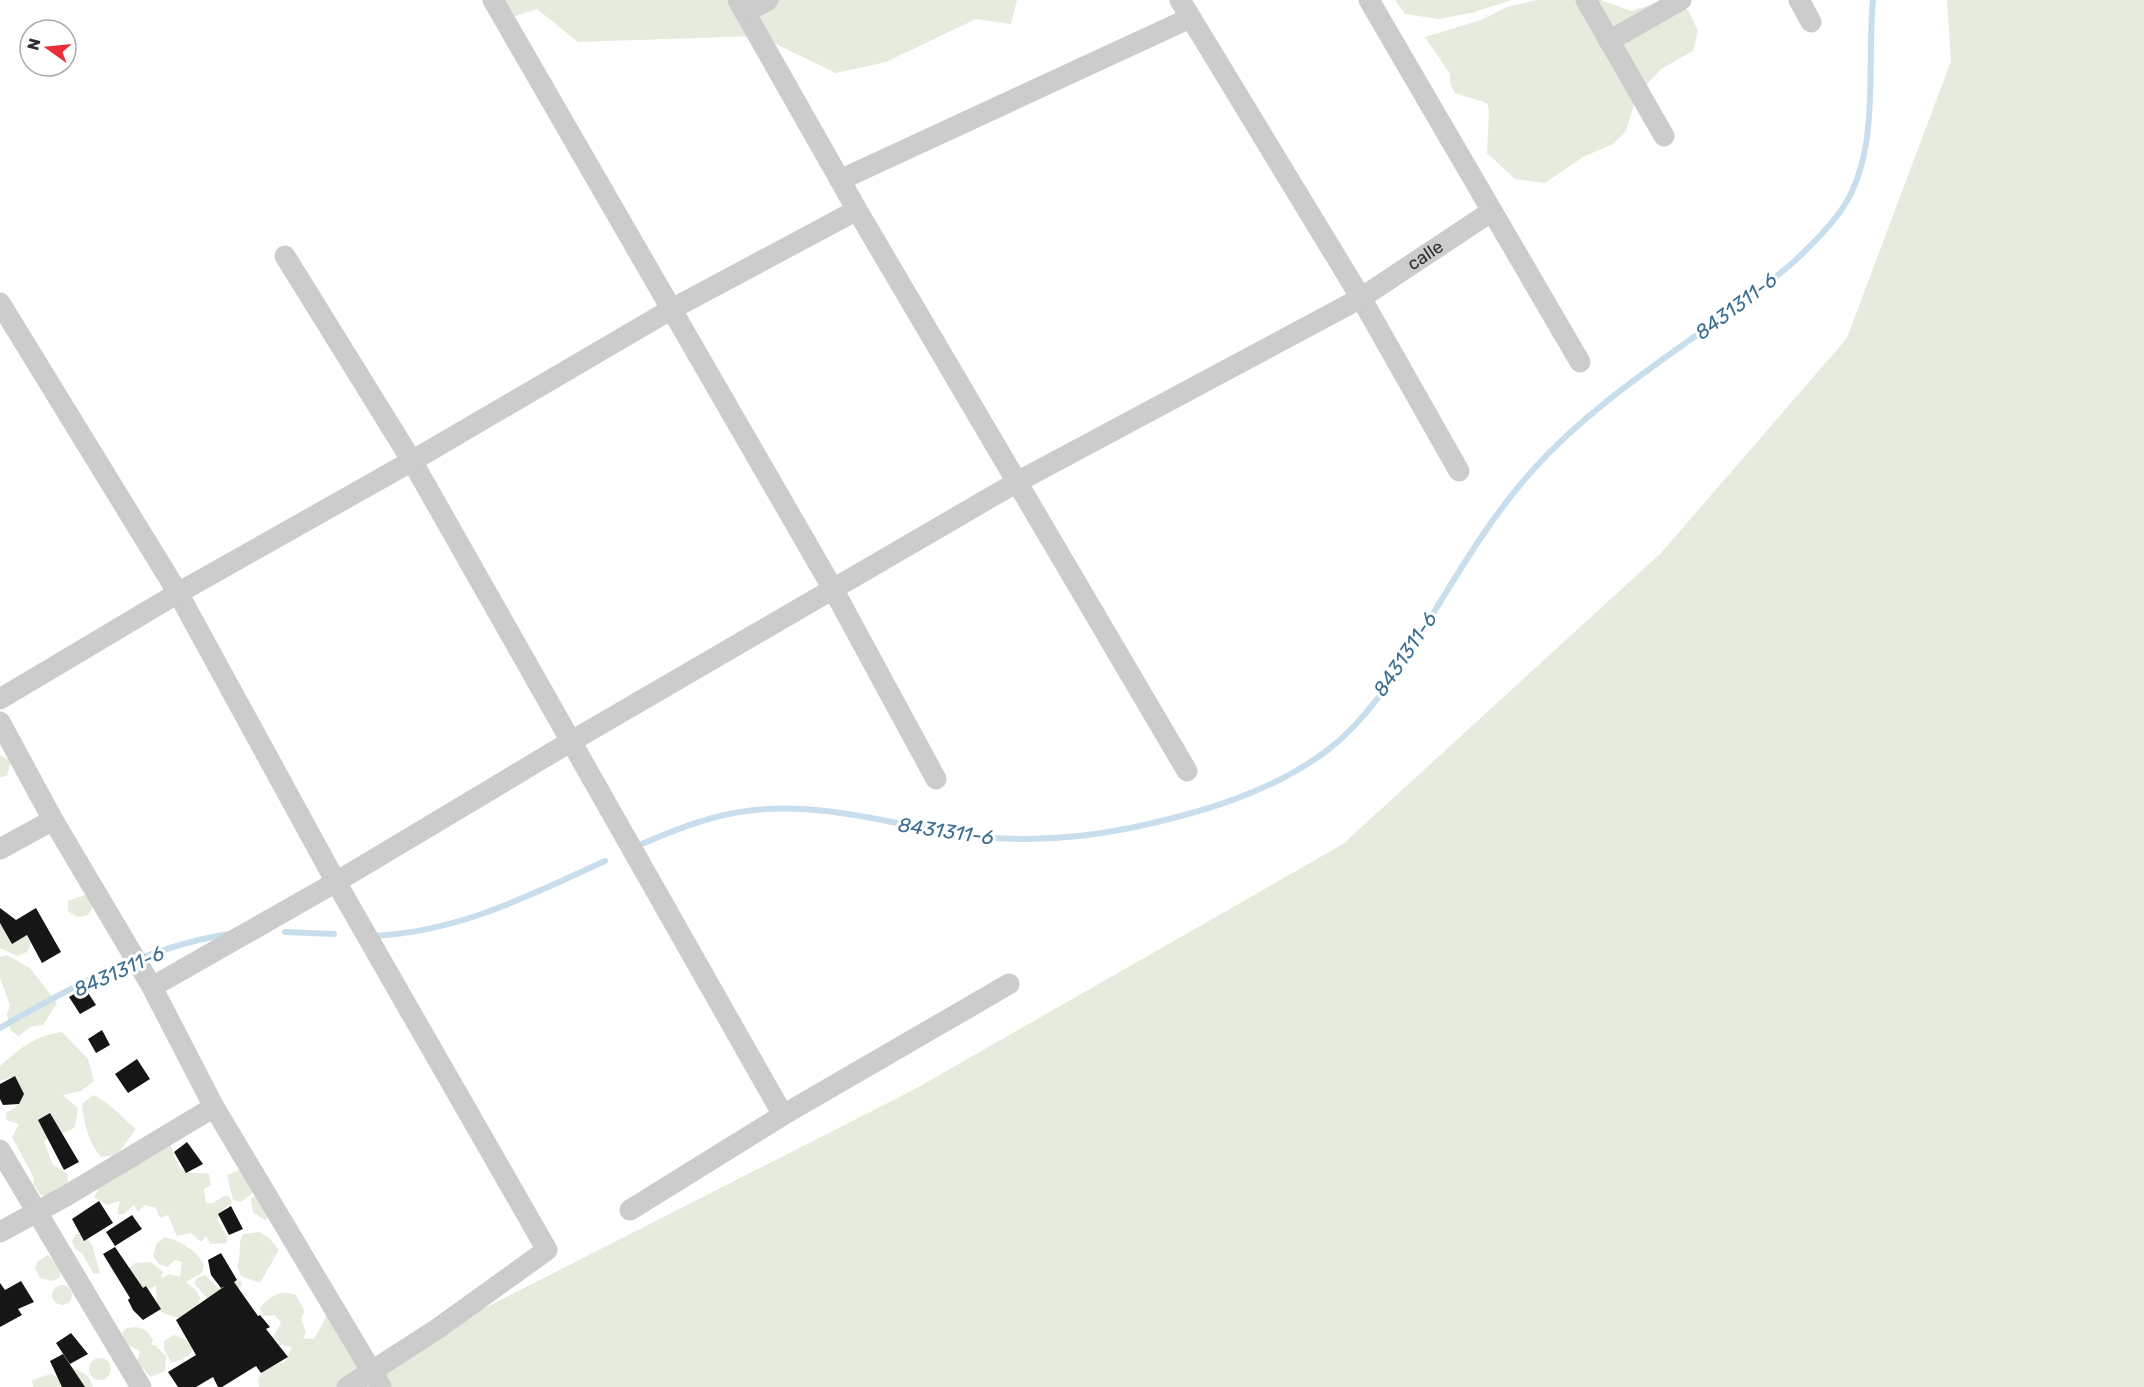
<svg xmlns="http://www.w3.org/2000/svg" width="2144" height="1387" font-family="Rubik,sans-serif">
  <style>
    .green { fill: #e5ecdd }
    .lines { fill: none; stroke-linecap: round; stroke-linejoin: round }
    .stream { stroke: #c8deed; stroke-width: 6 }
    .building { fill: #161616 }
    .street { stroke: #ccc; stroke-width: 21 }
    .labels { text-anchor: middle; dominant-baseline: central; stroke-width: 6; stroke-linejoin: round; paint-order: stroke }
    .street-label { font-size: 18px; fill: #2f2f2f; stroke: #fff }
    .water-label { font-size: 20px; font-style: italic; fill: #3b6f93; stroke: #fff }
  </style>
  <rect width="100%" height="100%" fill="#fff"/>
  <path class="green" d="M490 0H1017L1011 24 976 19 886 62 836 73 759 36 578 42 537 9 503 20Z
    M1395 0H1512L1471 13 1439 19 1405 14Z
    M1536 0H1601L1631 11 1657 3 1688 10 1698 31 1693 51 1661 69 1637 95 1626 131 1613 144 1583 157 1545 183 1515 179 1487 153 1489 110 1487 103 1455 93 1450 83V74L1425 37 1481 20 1507 7Z
    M1947 0H2144V1387H259L258 1379 266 1367 285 1362 292 1347 281 1345 273 1337 281 1323 275 1315 263 1316 260 1308C270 1296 281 1289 296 1295L305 1312 301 1318 306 1333 303 1338 314 1339 329 1311 363 1370 915 1089 1343 844 1661 553 1847 338 1951 61Z
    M0 755 11 761 7 776 0 777Z
    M84 895 91 899 93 907 88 915 78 917 68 911V901Z
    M7 924 28 938 30 946 27 952 17 956 0 948V925Z
    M7 955 30 968 57 1003 43 1025 30 1027 19 1036 10 1030 7 1014 10 1005 0 978V957Z
    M62 1032 88 1059 94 1081 81 1091 63 1095 78 1108 75 1127C65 1134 55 1134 44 1141L53 1165 67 1173 69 1188 55 1199 41 1195 33 1184 34 1178 12 1137 19 1124 6 1120V1113L17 1106 22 1096 11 1077 0 1081V1066C19 1049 36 1035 62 1032Z
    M93 1095C111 1103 121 1117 136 1129L117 1155 101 1157C88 1141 84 1125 82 1104Z
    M155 1146H171C180 1177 185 1171 209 1174L211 1185 204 1189 206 1203H213L224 1196 230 1197 232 1203 224 1208 217 1220 227 1236V1243L210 1244 206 1236 201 1242 191 1233 177 1236 168 1215 160 1218 156 1208 145 1205 138 1212 134 1205 123 1215 117 1214 120 1201 107 1205 94 1197 100 1186Z
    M243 1168 258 1189 241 1202 233 1200 227 1175Z
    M261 1191 282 1202 265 1220 253 1213 251 1199Z
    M259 1232 269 1238 279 1250 260 1283 241 1276 237 1266C242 1255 237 1245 243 1234Z
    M76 1234H84L92 1245 100 1274 93 1273 82 1253 75 1249 72 1241Z
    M165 1237C181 1241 196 1250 204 1265L202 1273 186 1282 196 1290 200 1298 196 1312 184 1319 165 1314 157 1309 156 1286 144 1291 128 1269 135 1263 151 1262 163 1272 161 1278 169 1274 180 1277 182 1262 175 1260 167 1267 159 1264 153 1256 157 1243Z
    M48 1255 60 1267V1277L52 1281 40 1278 35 1269 38 1261Z
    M205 1275 218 1288 231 1280 241 1281 242 1286 211 1303 194 1283 197 1278Z
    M52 1295a10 10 0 1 1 20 0a10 10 0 1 1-20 0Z
    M136 1327 146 1330 153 1340 151 1345H155L166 1356 165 1371 150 1377 137 1361 140 1351 126 1344 122 1333 126 1328Z
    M174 1335 184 1339 194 1347C190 1357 181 1362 171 1362L164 1349V1341Z
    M89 1369a11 11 0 1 1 22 0a11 11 0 1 1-22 0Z
    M72 1367 88 1376 93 1387H73L67 1369Z
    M51 1374 62 1380 65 1387H33L32 1380Z"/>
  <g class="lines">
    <path class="stream" d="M635 847C674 830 713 814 755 810 818 803 882 821 943 832 1007 843 1067 841 1130 828 1197 814 1270 793 1325 752 1366 722 1395 675 1421 633 1456 577 1488 520 1532 471 1605 389 1706 335 1789 266 1808 249 1825 232 1840 212 1882 153 1866 68 1873 0
      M285 932 334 934
      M371 936C456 933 529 896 605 861
      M0 1028C70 987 147 947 229 934"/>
  </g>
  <path class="building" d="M0 908 16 920 36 908 61 952 42 963 27 935 12 944 0 923Z
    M85 988 96 1005 80 1014 69 997Z
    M102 1030 110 1045 96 1053 88 1039Z
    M137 1059 150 1079 128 1093 115 1074Z
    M15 1076 24 1094 19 1104 3 1105 0 1099V1084Z
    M50 1113 79 1162 64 1170 38 1120Z
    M187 1142 203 1164 186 1173 174 1152Z
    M99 1201 113 1223 84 1241 72 1219Z
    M231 1206 243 1229 229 1235 218 1214Z
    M132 1215 142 1229 115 1246 106 1232Z
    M115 1247 143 1288 146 1286 161 1309 143 1320 133 1310 128 1300 130 1298 103 1254Z
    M221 1253 237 1280 234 1282 258 1316 260 1315 270 1327 266 1329 288 1357 261 1373 256 1366 222 1387H218L213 1377 196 1387H178L168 1372 196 1355 176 1320 225 1286 221 1288 211 1275 208 1260Z
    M21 1281 34 1302 18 1309 22 1315 0 1327V1283L5 1290Z
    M71 1333 88 1354 70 1364 56 1343Z
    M63 1354 85 1387H62L50 1361Z"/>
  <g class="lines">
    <g class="street">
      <path d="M493 0 833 589 936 779"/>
      <path d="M738 0 857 210 1187 771"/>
      <path d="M1180 0 1361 298 1459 471"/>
      <path d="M1369 0 1580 362"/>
      <path d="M1586 0 1664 136"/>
      <path d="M1799 0 1811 22"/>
      <path d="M745 13 768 0"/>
      <path d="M1609 41 1681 0"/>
      <path d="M840 180 1190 18"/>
      <path d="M285 256 412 461 783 1115"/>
      <path d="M0 303 178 593 336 882 547 1250 437 1329 347 1387"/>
      <path d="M0 699 178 593 412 461 670 310 857 210"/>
      <path d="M0 722 53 820 0 849"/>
      <path d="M53 820 152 987"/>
      <path d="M0 1150 141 1387"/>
      <path d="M630 1210 783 1115 1009 984"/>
      <path d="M0 1232 66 1196 214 1107"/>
      <path id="s1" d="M381 1387 214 1107 152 987 336 882 570 742 1017 482 1361 298 1492 211"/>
    </g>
  </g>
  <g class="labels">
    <g class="street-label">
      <text stroke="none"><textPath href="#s1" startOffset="1930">calle</textPath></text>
    </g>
    <g class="water-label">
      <text transform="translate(1736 306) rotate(-37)">8431311-6</text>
      <text transform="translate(1405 654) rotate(-56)">8431311-6</text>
      <text transform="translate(946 831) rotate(8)">8431311-6</text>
      <text transform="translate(119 971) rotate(-24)">8431311-6</text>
    </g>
  </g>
  <g transform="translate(48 48) rotate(285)"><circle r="28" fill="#ffffff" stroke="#acacac" stroke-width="1.5"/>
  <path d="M0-4.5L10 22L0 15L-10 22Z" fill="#e92e39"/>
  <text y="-9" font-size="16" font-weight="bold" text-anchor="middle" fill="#2f2f2f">N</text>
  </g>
</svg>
